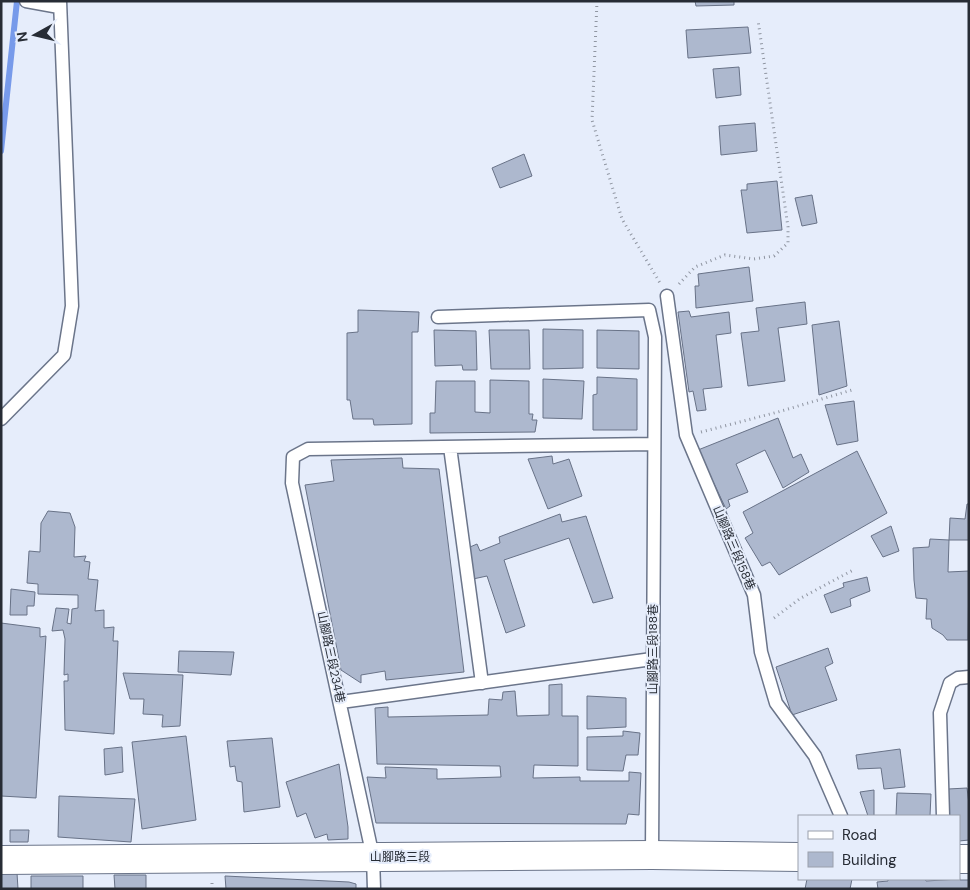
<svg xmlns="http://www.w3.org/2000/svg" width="970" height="890" font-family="'DM Sans','Noto Sans TC',sans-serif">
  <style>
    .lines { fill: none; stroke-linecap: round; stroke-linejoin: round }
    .stream { stroke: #779aea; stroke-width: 6 }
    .building { fill: #adb8ce; stroke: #687287 }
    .lane-casing { stroke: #6b758a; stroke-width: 15 }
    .secondary-casing { stroke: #6b758a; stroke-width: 30 }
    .path { stroke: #9096a2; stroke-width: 3; stroke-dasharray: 1 4; stroke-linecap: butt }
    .lane { stroke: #fff; stroke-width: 12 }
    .secondary { stroke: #fff; stroke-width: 28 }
    .labels { text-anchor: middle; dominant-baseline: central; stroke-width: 4; stroke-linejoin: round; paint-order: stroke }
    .street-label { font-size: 12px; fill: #272c35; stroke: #e6edfb }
  </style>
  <rect width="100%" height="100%" fill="#e6edfb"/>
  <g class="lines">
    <path class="stream" d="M1 151 17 1"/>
  </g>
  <path class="building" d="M695 1H734V5L696 6Z
    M748 27 751 53 688 58 686 30Z
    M739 67 741 95 716 98 713 69Z
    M755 123 757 151 721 155 719 126Z
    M524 154 532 176 500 188 492 168Z
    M777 181 782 230 747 233 741 190H747V184Z
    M812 195 817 223 802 226 795 198Z
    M749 267 753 301 696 308 695 286H699L698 274Z
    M805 302 807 324 778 328 785 381 748 386 741 333 759 331 756 308Z
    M358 310 419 312 418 332H412V424L374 425 373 419H353L350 400H347V333L358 332Z
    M689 311 691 317 729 312 731 333 716 335 722 387 703 389 706 410 697 411 693 391 689 392 678 312Z
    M839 321 847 386 819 395 812 325Z
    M543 329 583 330V368L543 369Z
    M434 330 476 331 477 370H463L462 365 435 366Z
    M489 330H529L530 369H491Z
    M597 330 639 331V369L597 368Z
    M597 377 637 379V430H593V395L597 394Z
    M543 379 584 381 582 419 543 418Z
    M490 380 529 381V414H533L532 420H537L535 432 430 433V413H435L436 381H475V412L490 413Z
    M854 401 858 441 837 445 825 405Z
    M778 418 793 458 801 454 809 472 783 488 765 450 736 464 748 492 728 500 730 506 726 509 698 450Z
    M857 451 887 513 779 575 770 562 762 566 745 538 753 533 743 512Z
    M552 456 553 464 569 459 582 496 548 509 528 459Z
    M402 458 403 468 439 469 464 672 386 680 385 671 361 675V683L341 670 305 485 334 481 331 460Z
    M967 504H969V540H949L950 518 965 519Z
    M48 511 70 513 75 527 74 557 86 556 84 561 90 562 88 579 98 580 95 611 104 610V628L114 627 113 641H118L114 734 65 730 64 681H68V674L64 675 65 639 63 630 52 631 56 608 69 609 67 623 71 624 72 609 78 608V595L38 594V584L27 583 29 551 40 552 41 523Z
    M560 514 562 522 586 516 613 598 593 603 569 538 504 560 525 626 506 633 487 576 473 579 470 547 477 544 480 551 500 543 499 537Z
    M891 526 899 551 883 557 871 536Z
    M930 539 949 540 948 572 969 571 968 640H947L943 635 932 628 931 619H926L927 599 916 598 914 580 913 548 929 547Z
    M867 577 870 591 850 599 851 606 831 613 824 595 844 587 843 583Z
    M11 589 35 592 34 606H27V615H10Z
    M1 623 40 628V637L46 636 36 798 1 796Z
    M828 648 833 663 825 667 837 700 792 715 776 667Z
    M179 651 234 652 231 675 178 672Z
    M123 673 183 675 180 726 162 727 163 715 143 714 144 699H130Z
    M562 684V716H578V766L534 765 533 778 580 777V781H629V772L641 773 639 815 628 814 626 824 376 823 367 777 386 778 385 767 437 769V779L501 777 500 766 377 764 375 708 388 707V717L488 715 489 699 502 700 503 692 515 691 517 716 549 715V685Z
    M587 696 626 698V727L587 729Z
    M623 731 640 733 638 755H626L623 771 587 770V737L623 736Z
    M186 736 196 820 142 829 132 742Z
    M272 738 280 807 244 812 242 782 237 781 235 766 230 767 227 741Z
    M122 747 123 772 105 775 104 749Z
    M900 749 905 787 884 789 881 768 858 769 856 755Z
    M339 764 348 827V839L328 840 327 834 315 838 306 813 297 817 286 782Z
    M967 788 969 804V840L959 841V816H949L948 789Z
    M874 790V816H868L860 792Z
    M897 793 931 794 930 816H896Z
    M59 796 135 799 131 842 58 837Z
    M10 830H29L28 842H10Z
    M17 873 18 889H1V874Z
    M114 875H146V889H115Z
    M31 876H83V889H31Z
    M225 876 349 882 356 884V889H226Z
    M959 876 960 880H969V889H878L877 882 888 881V879H925L926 881 959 879Z
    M807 879H852L850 889H805Z"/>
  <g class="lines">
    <g class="lane-casing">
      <path id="lane" d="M26 1 59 7
        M667 296 686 435 754 595 761 652 776 703 815 756 841 816
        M438 317 649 310 655 337 652 855
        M1 419 64 355 72 306 60 1
        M450 447 482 683
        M341 702 652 659
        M943 816 940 713 950 683 958 678 969 677
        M374 889 373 857 292 483 293 457 308 449 653 444"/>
    </g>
    <g class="secondary-casing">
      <path id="secondary" d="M959 859H969
        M1 860 652 855 799 857"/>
    </g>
    <path class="path" d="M597 1 592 120 622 219 660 283
      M679 284 695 267 725 255 754 259 774 256 788 243V227L758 20
      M701 432 778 412 852 390
      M774 618 801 598 855 569
      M212 889V882"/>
    <use href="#lane" class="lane"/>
    <use href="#secondary" class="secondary"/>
  </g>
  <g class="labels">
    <g class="street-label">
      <text transform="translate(734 548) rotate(67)">山腳路三段158巷</text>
      <text transform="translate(653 649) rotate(-90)">山腳路三段188巷</text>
      <text transform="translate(331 657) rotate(78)">山腳路三段234巷</text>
      <text x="400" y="857">山腳路三段</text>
    </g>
  </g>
  <rect width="970" height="890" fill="none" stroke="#272c35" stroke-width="5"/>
  <rect x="798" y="815" width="162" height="65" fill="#e6edfb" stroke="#9aa0ac"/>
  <rect x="808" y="831" width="25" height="8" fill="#ffffff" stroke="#9aa0ac"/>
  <text x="842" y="840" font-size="15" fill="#272c35">Road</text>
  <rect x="808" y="852" width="25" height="15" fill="#adb8ce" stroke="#9aa0ac"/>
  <text x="842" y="865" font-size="15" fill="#272c35">Building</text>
  <g transform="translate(35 35) rotate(262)" stroke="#e6edfb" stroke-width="4" paint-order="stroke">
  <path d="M0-4L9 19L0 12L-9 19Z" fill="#272c35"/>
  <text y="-8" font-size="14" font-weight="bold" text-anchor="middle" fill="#272c35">N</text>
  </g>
</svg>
